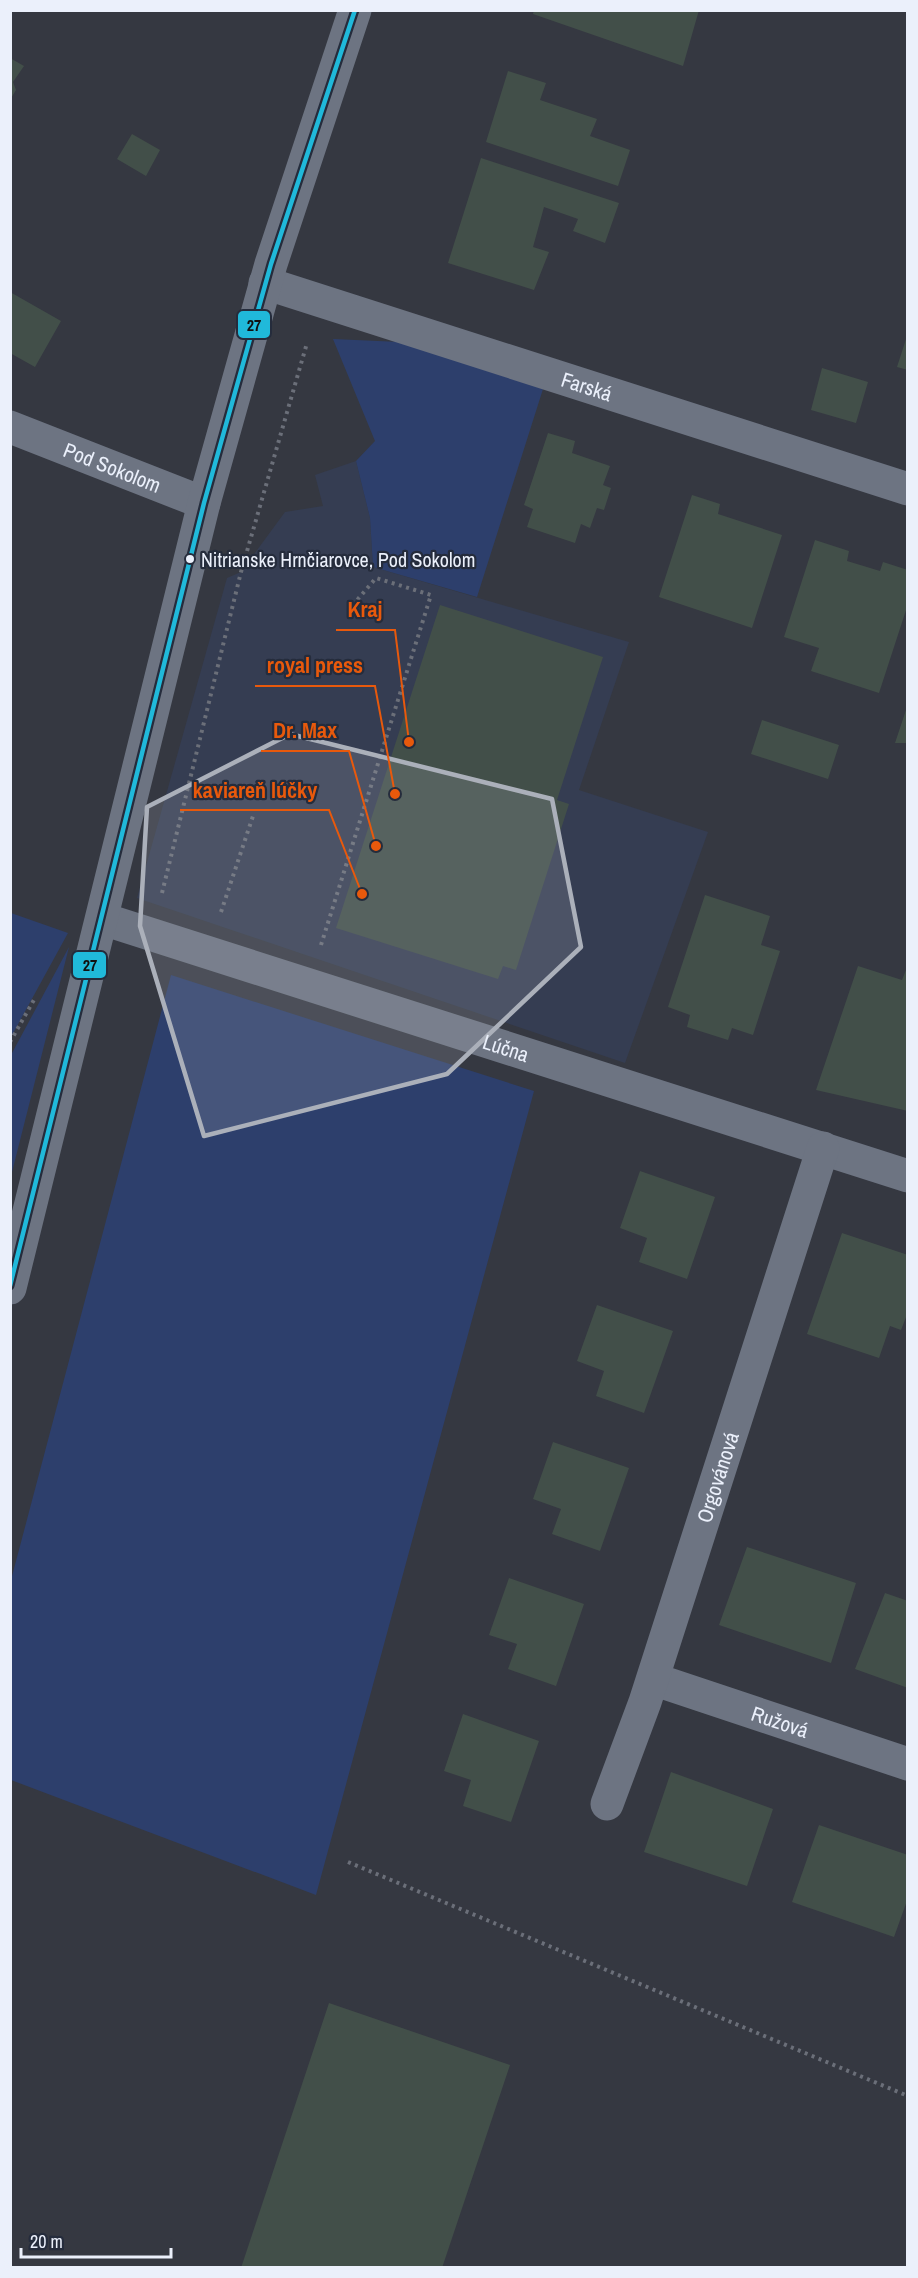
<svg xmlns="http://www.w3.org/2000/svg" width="918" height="2278" font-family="'Archivo Narrow',sans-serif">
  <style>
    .built { fill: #353d52 }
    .green { fill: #2d3f6c }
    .building { fill: #424f49 }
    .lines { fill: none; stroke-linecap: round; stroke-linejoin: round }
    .path { stroke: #6b6f79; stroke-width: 4; stroke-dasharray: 3 4.5; stroke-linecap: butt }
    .minor { stroke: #6d7482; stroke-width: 33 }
    .tertiary { stroke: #6d7482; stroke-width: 33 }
    .bus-1-casing { stroke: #252c3c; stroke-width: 9 }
    .bus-1 { stroke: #20b9da; stroke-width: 4.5 }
    .marked { fill: #abb0ba; fill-opacity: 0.2; stroke: #abb0ba; stroke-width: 4.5; stroke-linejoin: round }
    .bus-dot { fill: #ebf0fb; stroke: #252c3c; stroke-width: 2 }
    .labels { text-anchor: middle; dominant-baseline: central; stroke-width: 4.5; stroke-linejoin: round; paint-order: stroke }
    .bus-label { font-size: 20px; fill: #ebf0fb; stroke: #252c3c; text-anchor: start }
    .street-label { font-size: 21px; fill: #ebf0fb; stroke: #252c3c }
    .leader { fill: none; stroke: #e8590c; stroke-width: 2 }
    .callout-dot { fill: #e8590c; stroke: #252c3c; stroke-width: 2 }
    .callout-label { font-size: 22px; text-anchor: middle; font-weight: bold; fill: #e8590c; stroke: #252c3c; stroke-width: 4.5; stroke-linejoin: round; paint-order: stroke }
    .line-badge { stroke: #252c3c; stroke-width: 2 }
    .pale-badge-label { font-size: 16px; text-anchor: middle; font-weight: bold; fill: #111 }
  </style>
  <rect width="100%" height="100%" fill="#353841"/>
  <path class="built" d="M356 461 370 518 373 567 629 642 579 790 708 832 625 1063 137 898 227 578 241 572 285 512 323 506 315 475Z"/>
  <path class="green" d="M333 339 400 342 543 389 477 597 373 567 370 518 356 461 375 441Z
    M11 913 68 933 11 1037 10 913Z
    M69 947 11 1176V1055Z
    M171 975 534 1091 316 1895 11 1780V1580Z"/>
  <path class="building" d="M534 10H699L683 66 533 14Z
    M10 58 24 66 13 82 16 90 10 100Z
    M508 71 546 83 540 100 597 119 590 136 630 150 618 186 486 142Z
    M132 134 160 150 146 176 117 159Z
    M481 158 619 203 605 243 573 231 578 219 544 207 533 247 549 252 534 290 448 263Z
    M10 292 61 321 35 367 10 353Z
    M907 336H908V370L897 367Z
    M822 368 868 382 856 423 811 410Z
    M548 433 575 441 572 453 610 466 603 485 611 488 604 510 597 508 590 528 581 524 575 543 527 527 533 509 524 505Z
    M692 495 720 504 718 514 782 535 752 628 659 597Z
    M815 540 849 551 847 561 880 571 883 562 908 570V604L879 693 811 671 819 648 784 637Z
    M440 605 603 657 557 800 569 804 516 970 503 966 498 979 336 928Z
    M907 707 908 743H895Z
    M762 720 839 745 828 779 751 754Z
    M705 895 770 916 761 945 780 951 753 1035 732 1028 728 1040 687 1027 690 1015 668 1007Z
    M908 965V1111L816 1090 858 966 902 980Z
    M640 1171 715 1197 687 1279 639 1262 647 1238 620 1228Z
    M842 1233 908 1255V1312L901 1330 890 1326 879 1358 807 1334Z
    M597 1305 673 1331 644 1413 596 1396 604 1371 577 1361Z
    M553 1442 629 1468 600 1551 552 1534 561 1509 533 1499Z
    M747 1547 856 1583 831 1663 719 1625Z
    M509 1578 584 1604 556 1686 508 1669 517 1644 489 1635Z
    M885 1593 908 1601V1688L855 1669Z
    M463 1714 539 1741 511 1822 463 1806 471 1780 444 1771Z
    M671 1772 773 1809 747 1886 644 1852Z
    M819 1825 908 1855V1898L894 1937 792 1902Z
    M329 2003 510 2065 442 2268H241Z"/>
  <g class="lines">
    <path class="path" d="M162 893 241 572 307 343
      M221 912 253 816
      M321 945 431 595 376 578 352 606
      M10 1042 35 998
      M348 1862 908 2096"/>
    <g class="minor">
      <path id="s1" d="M265 283 908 489"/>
      <path id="s2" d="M10 427 204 503"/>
      <path id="s3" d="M103 919 908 1176"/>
      <path id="s4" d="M653 1679 908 1764"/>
      <path id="s5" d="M607 1804 645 1702 823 1148"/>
    </g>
    <path class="tertiary" d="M10 1288 204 503 271 264 355 10"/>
    <g class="bus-1-casing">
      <path id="bus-1" d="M10 1286 204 503 271 264 355 10"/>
    </g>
    <use href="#bus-1" class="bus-1"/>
  </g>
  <path class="marked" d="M290 734 552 799 581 947 447 1074 204 1136 140 926 147 807Z"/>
  <circle class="bus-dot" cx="190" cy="559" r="5"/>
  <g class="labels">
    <g class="bus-label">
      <text x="201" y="559">Nitrianske Hrnčiarovce, Pod Sokolom</text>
    </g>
    <g class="street-label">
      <text stroke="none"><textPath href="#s1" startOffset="338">Farská</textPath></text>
      <text stroke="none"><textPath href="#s2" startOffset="110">Pod Sokolom</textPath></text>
      <text stroke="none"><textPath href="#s3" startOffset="423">Lúčna</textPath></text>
      <text stroke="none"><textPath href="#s5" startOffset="345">Orgovánová</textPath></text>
      <text stroke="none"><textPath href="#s4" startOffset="134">Ružová</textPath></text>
    </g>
  </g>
  <path class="leader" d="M409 742L395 630H336M395 794L375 686H255M376 846L349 751H261M362 894L329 810H180"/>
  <g class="callout-dot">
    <circle cx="409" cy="742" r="6"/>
    <circle cx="395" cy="794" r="6"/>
    <circle cx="376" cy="846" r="6"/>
    <circle cx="362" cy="894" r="6"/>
  </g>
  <g class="callout-label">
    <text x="365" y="617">Kraj</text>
    <text x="315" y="673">royal press</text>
    <text x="305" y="738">Dr. Max</text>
    <text x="255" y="798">kaviareň lúčky</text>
  </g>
  <g class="line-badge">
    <rect x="237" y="310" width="34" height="29" rx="6" fill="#20b9da"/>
    <rect x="72" y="951" width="35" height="28" rx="6" fill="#20b9da"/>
  </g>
  <g class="pale-badge-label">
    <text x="254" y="331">27</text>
    <text x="90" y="971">27</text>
  </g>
  <rect width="918" height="2278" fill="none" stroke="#ebf0fb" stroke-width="24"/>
  <path d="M21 2248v9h150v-9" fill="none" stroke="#ebf0fb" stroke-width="3"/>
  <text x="30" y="2248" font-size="18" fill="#ebf0fb" stroke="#252c3c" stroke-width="4.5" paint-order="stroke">20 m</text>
</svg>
